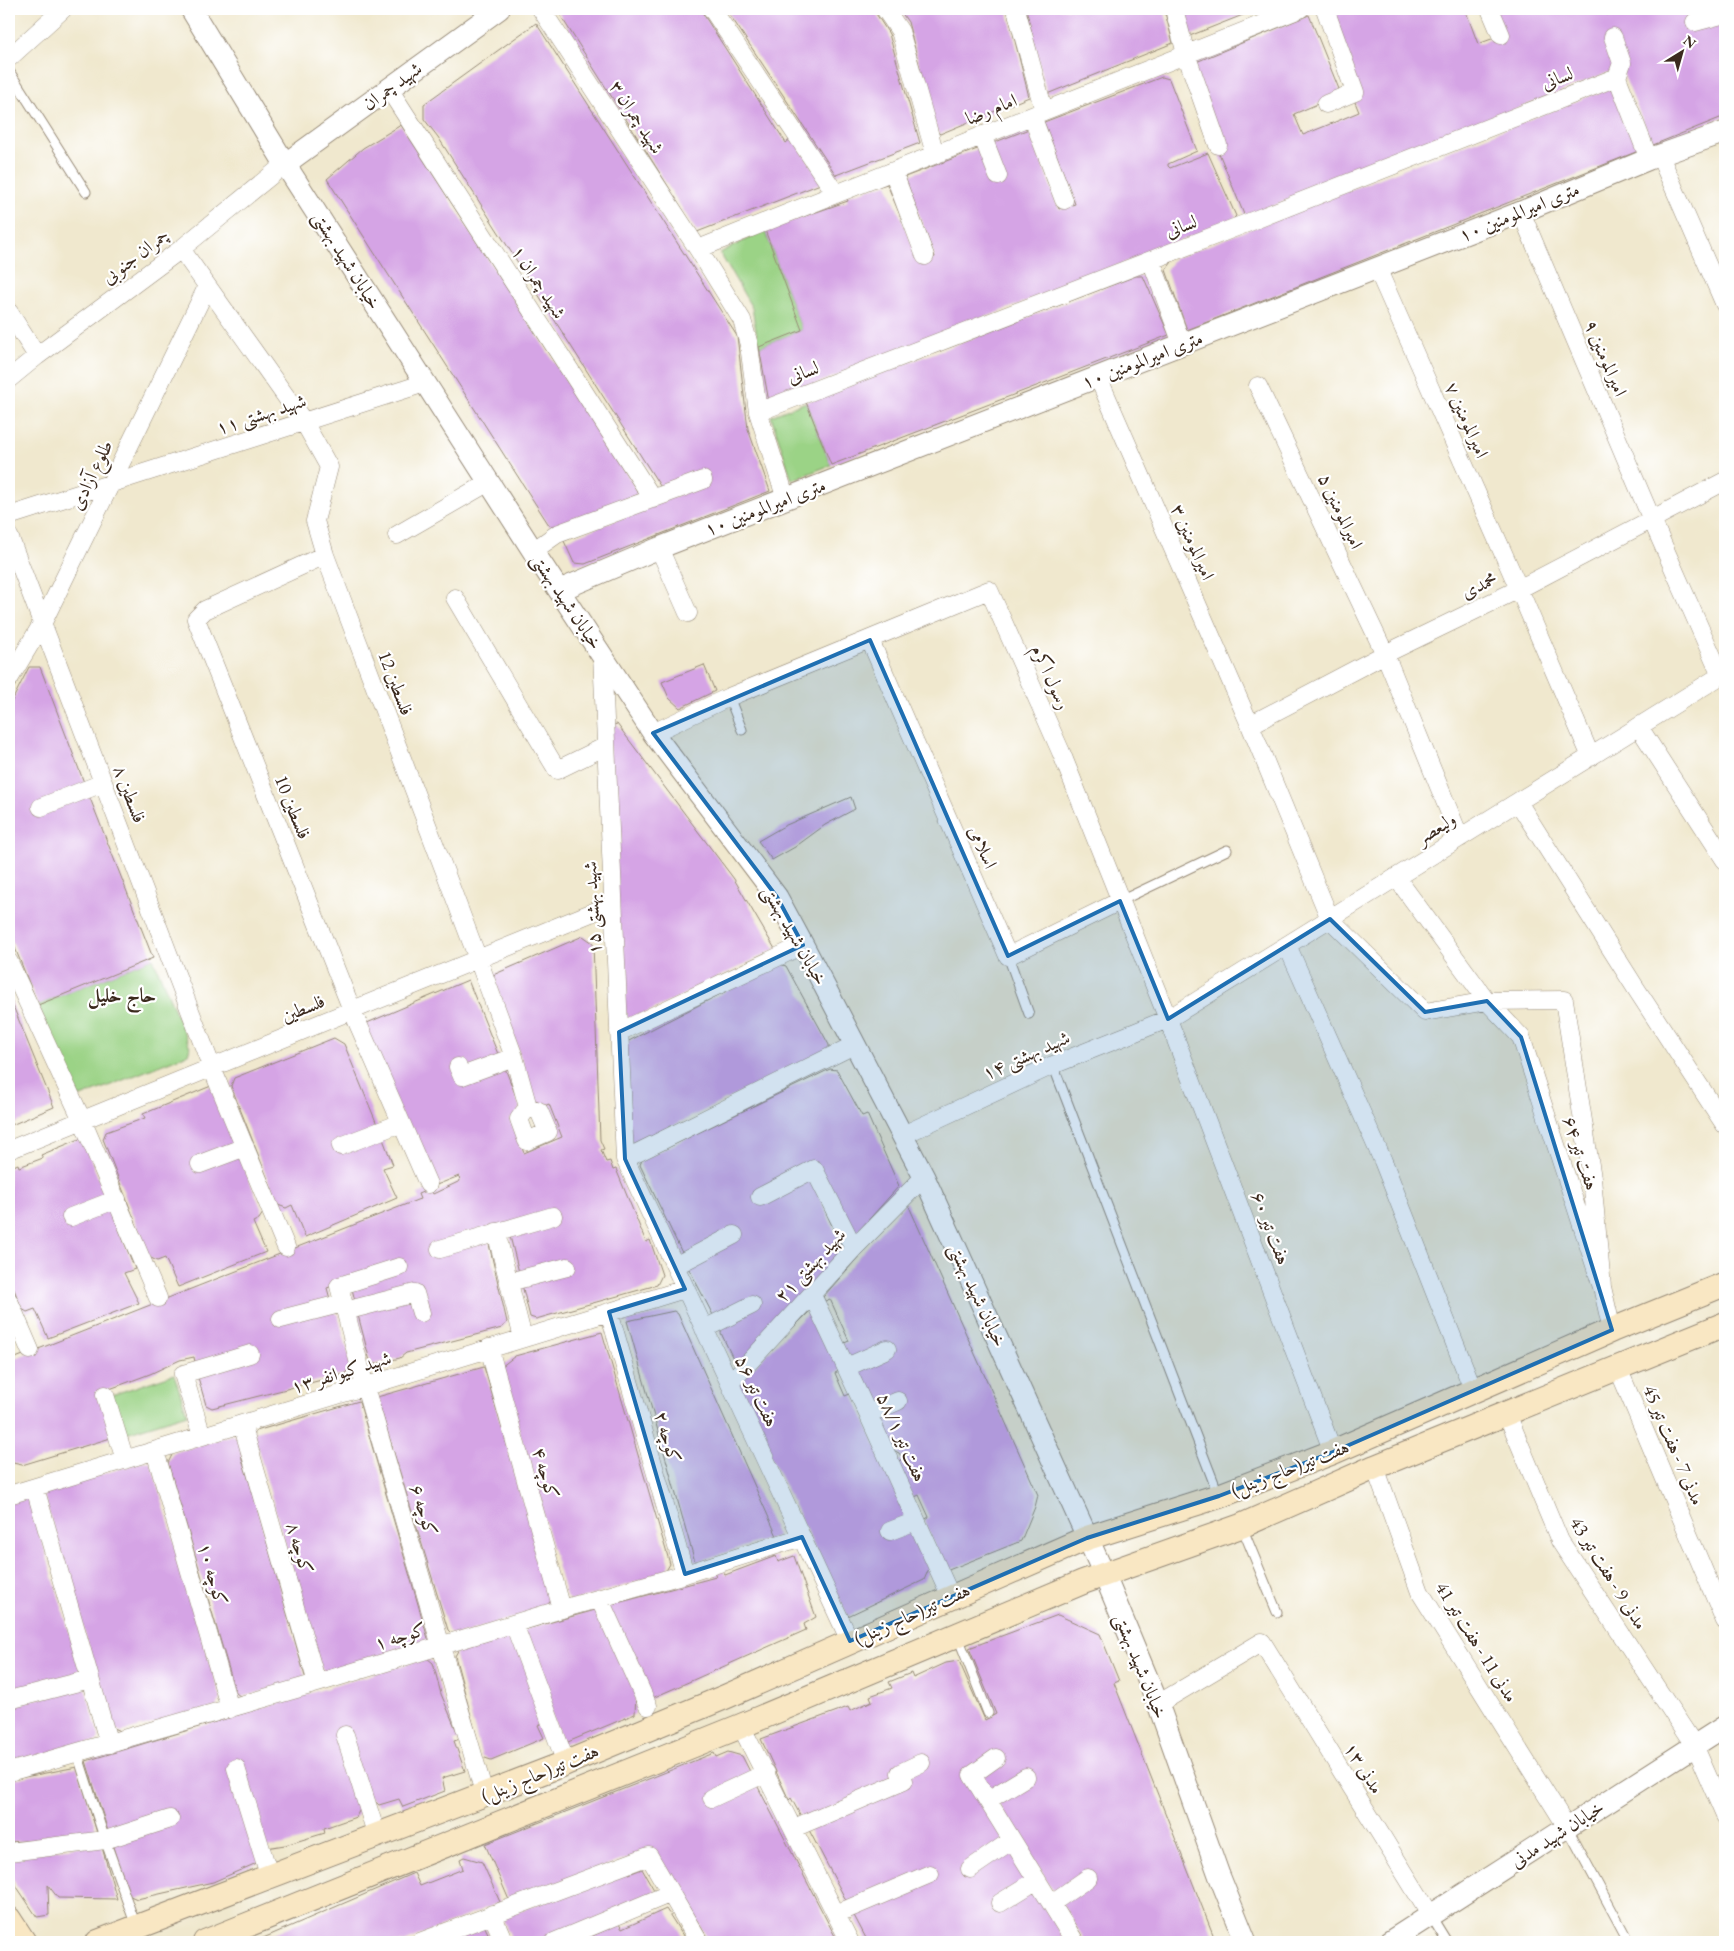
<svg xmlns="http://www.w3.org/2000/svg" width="1734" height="1951" font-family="'EB Garamond',Amiri,serif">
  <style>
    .green { fill: #9bd386; stroke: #6b7e52 }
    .building { fill: #d5a4e5 }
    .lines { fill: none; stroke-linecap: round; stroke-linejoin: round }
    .service-casing { stroke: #968976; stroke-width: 11 }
    .minor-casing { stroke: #968976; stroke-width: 19 }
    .tertiary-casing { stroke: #968976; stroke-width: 23 }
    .secondary-casing { stroke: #968976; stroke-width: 26 }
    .service { stroke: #fff; stroke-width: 9 }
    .minor { stroke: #fff; stroke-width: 18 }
    .tertiary { stroke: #fff; stroke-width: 21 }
    .secondary { stroke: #f9e7c3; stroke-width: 24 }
    .marked { fill: #1f6fb2; fill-opacity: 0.2; stroke: #1f6fb2; stroke-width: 4; stroke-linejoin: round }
    .labels { text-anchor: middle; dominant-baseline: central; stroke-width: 4.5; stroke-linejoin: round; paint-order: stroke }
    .street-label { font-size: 19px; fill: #3b2a1e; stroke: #fff }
    .neighbourhood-label { font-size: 20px; font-weight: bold; fill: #3b2a1e; stroke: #fff }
  </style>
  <rect width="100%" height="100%" fill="#fff"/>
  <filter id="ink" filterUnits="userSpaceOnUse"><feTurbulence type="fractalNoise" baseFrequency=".02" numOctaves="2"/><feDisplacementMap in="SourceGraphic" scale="10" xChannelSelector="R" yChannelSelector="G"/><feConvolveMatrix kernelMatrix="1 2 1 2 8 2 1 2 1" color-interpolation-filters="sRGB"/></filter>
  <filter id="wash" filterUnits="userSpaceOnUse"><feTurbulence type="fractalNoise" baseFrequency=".0096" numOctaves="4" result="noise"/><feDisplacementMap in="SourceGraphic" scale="20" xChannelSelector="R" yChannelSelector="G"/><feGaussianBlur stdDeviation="1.12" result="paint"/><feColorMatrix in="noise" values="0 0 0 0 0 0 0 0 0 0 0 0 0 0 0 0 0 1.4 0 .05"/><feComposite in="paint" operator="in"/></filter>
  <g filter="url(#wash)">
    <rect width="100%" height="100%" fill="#f0e8ce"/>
    <path class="green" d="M765 230 802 330 759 347 752 308 720 253Z
      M806 402 831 465 792 480 771 416Z
      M153 958 190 1047 188 1054 81 1097 73 1094 38 1005Z
      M174 1374 187 1414 120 1435 109 1396Z"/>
    <g id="blocks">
      <path class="building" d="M558 9H700L786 143 793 137 823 183 697 232 557 10Z
        M726 9H873L889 34 920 143 836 175Z
        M899 9H1007L1029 97 940 134 936 130 908 22Z
        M1026 9H1164L1173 43 1047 94Z
        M1180 9H1258L1187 37Z
        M1338 9H1465L1478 44 1497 37 1486 9H1607V15L1612 13 1613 9H1725V116L1653 145 1622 71 1617 69 1245 217 1186 72 1189 65 1309 15 1341 94 1294 114 1303 135 1323 127 1359 112 1353 97 1332 11Z
        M536 23 737 336 748 429 770 491 585 564 574 563 564 541 708 483 662 489 438 137 424 119V104Z
        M1162 77 1169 79 1197 151 1168 164V166L1170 168 1208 153 1236 216 1231 221 769 402 759 347 802 330 765 230 848 201 846 196 887 184 920 263 935 257 905 177 1029 129 1059 209 1075 204 1044 122Z
        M1613 87 1639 148 1636 152 1187 330 1166 270 1174 259Z
        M401 125 629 478 639 494 557 527 549 525 327 179 363 148Z
        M1136 276H1143L1169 335 831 465 806 402Z
        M704 665 715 691 680 708 669 698 662 682Z
        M29 667H40L88 793 153 958 38 1005 9 933V707Z
        M617 724 734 879 775 949 622 1025 608 726Z
        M851 797 855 809 825 825 795 847 772 860 758 841 784 826Z
        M583 936 593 943 600 1140 604 1149 601 1150 606 1162 610 1161 613 1170 616 1169 646 1242 650 1240 662 1275 657 1285 536 1319 530 1317 509 1232 488 1240 507 1322 502 1328 406 1353 400 1358 371 1365 357 1311 418 1290 356 1305 351 1285 400 1263 327 1288 333 1310 338 1315 351 1364 345 1374 212 1408 206 1405 197 1374 194 1357 180 1360 150 1374 107 1390 114 1437 22 1465 13 1463 9 1447V1348L13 1359 417 1200 420 1199 418 1194 430 1189 433 1194 460 1181 459 1176 434 1186 360 1026 468 980 500 1059 458 1079 503 1063 520 1107 517 1115 510 1119 524 1153 562 1137 549 1104 542 1107 535 1101 493 975Z
        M779 964 786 966 829 1045V1049L633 1145 626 1128 619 1046Z
        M9 996 54 1107 9 1126Z
        M334 1038 344 1044 381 1134 393 1165 383 1168 397 1198 305 1237 292 1205 286 1208 278 1205 231 1086 234 1078Z
        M830 1069 837 1070 862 1116 867 1114 899 1186 854 1236 809 1175 843 1250 737 1367 721 1333 722 1324 714 1317 689 1269 690 1264 684 1257 640 1165 642 1160Z
        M211 1086 263 1213 259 1219 253 1222 266 1252 178 1287 165 1258 157 1261 149 1257 103 1139 106 1132 145 1118 143 1114Z
        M82 1138 135 1269 124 1273 139 1303 48 1338 35 1309 27 1312 22 1309 9 1277V1168L18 1164 19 1167 43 1158 41 1155Z
        M907 1202 1038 1495 1035 1507 1021 1541 946 1571 924 1520 929 1517 919 1495 913 1498 896 1462 903 1459 899 1453 891 1449 842 1344 849 1341 830 1299 825 1301 823 1297Z
        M814 1307 841 1370 835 1373 845 1396 852 1393 930 1566 924 1580 848 1616 737 1387 745 1376Z
        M674 1311 678 1314 777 1536 695 1562 627 1321Z
        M602 1332 670 1564 664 1574 572 1601 566 1596 501 1367 515 1356Z
        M484 1367 552 1599 546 1607 454 1636 448 1630 377 1397Z
        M359 1401 429 1642 325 1673 320 1666 254 1435 256 1431Z
        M232 1435 239 1438 242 1459 254 1497 306 1680 241 1697 236 1693 168 1463 173 1453Z
        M145 1461 151 1463 221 1699 216 1707 122 1732 113 1728 43 1493Z
        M29 1497 80 1668 77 1675 9 1693V1503Z
        M776 1556 778 1562 794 1556 816 1617 804 1624 806 1630 648 1700 606 1606 716 1577 714 1573 723 1570 725 1575Z
        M599 1609 636 1692 635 1714 563 1744 519 1631Z
        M1058 1615 1100 1634 1119 1681 1114 1683 1216 1942H1086L992 1794 964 1775 1066 1942H868L809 1830 899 1778 803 1820 791 1798 789 1800 761 1739 848 1707 850 1711 872 1701 870 1696 892 1688 889 1682 911 1673 913 1678 946 1663 959 1661 985 1720 996 1714 969 1648Z
        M513 1633 547 1721 538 1725 544 1738 491 1760 482 1757 455 1656 459 1649Z
        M427 1658 433 1663 441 1694 460 1739 454 1741 465 1771 442 1778 445 1791 403 1807 399 1799 379 1805 369 1796 362 1805 356 1817 324 1828 325 1833 285 1845 266 1848 259 1862 213 1882 137 1899 128 1895 86 1761Z
        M85 1687 99 1737 97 1741 9 1764V1706Z
        M728 1752 742 1756 838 1942H710L654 1849 509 1900 485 1844 714 1753 716 1757Z
        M77 1767 98 1836 9 1842V1780Z
        M101 1844 117 1899 58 1898 48 1885 49 1915 37 1917 17 1887 9 1870V1855Z
        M464 1857 482 1862 500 1902 404 1942H254L414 1873 420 1886 463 1869 460 1859Z
        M642 1869 657 1895 541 1942H513L502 1917 627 1871 629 1874Z
        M666 1909 687 1942H579L619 1924 622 1929Z
        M484 1925 492 1942H437Z"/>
    </g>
  </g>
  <g filter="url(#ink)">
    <use href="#blocks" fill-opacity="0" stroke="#968976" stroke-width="1"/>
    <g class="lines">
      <g class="service-casing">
        <path id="service" d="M9 71 86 192
          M729 697 742 730
          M1120 901 1227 850
          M1008 956 1029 1014
          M1053 1065 1219 1496
          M1242 1527 1277 1612
          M958 1637 988 1713
          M77 1753 105 1840 136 1926
          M1567 1827 1629 1942
          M1431 1916 1447 1942"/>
      </g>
      <g class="minor-casing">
        <path id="minor" d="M541 9 698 249 742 320 749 345 758 412 786 499
          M712 9 836 194
          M885 9 900 31 935 154
          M1016 9 1044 111
          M1174 9 1186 54 1218 145
          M1325 9 1355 92 1326 104
          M1490 9 1501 35
          M1695 22 1725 14
          M1613 37 1622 63 1617 77 1649 159
          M9 58 63 9
          M389 89 653 499
          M1032 116 1064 200
          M982 135 998 176
          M1660 156 1725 305
          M893 171 925 256
          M1521 212 1652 520 1721 676
          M181 249 304 422 329 467 315 521 325 555 478 959 514 1057 528 1107 519 1119 527 1141 548 1132 539 1111 528 1107
          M698 249 1300 9
          M1151 260 1182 344
          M1377 268 1519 589 1591 757
          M9 312 37 356
          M1098 377 1250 725 1330 919 1425 1012 1487 1001 1564 1000 1592 1178 1602 1287
          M9 379 37 356 181 249 285 164
          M1258 386 1385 654 1460 838
          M758 412 1247 223 1617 77
          M9 516 425 383
          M397 535 489 482
          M9 536 212 1068 286 1247
          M659 548 688 613
          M533 551 557 534 703 480
          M325 555 205 610 196 619 352 1010 428 1184
          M455 598 557 770 606 746
          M870 640 1008 956 1120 901
          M602 654 625 1159 850 1641
          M9 679 42 624 207 287
          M1250 725 1385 654 1519 589 1725 481
          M1639 727 1725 860
          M653 733 729 697 989 590 1061 752 1168 1019 1333 1452
          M1518 802 1635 987 1725 1125
          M41 807 103 783
          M1396 877 1487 1001 1521 1037 1602 1287 1612 1330
          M1287 945 1383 1161 1474 1392
          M9 962 82 1120 158 1298
          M619 1032 803 945
          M458 1067 462 1076 514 1057
          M903 1135 1053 1065 1168 1019 1725 673
          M341 1146 401 1123
          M9 1150 613 904
          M625 1159 854 1045
          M200 1164 245 1147
          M760 1197 814 1169 854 1248
          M71 1217 117 1199
          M496 1232 523 1338
          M440 1249 553 1216
          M675 1266 734 1235
          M399 1267 339 1286 365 1387 485 1796
          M509 1282 567 1267
          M812 1295 868 1414 951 1597
          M9 1301 30 1350
          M345 1311 415 1293 421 1313
          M609 1312 685 1574
          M281 1319 343 1303
          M704 1329 752 1305
          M489 1348 562 1609
          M847 1367 887 1349
          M1618 1368 1725 1621
          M730 1383 854 1248 924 1177
          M105 1395 125 1460
          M868 1414 898 1401
          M1507 1414 1560 1541 1694 1745 1725 1816
          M242 1424 317 1683
          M202 1436 183 1374 250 1354
          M155 1451 230 1709
          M1375 1467 1420 1592 1567 1827
          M35 1488 109 1744
          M9 1495 685 1289
          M890 1531 916 1521
          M600 1600 648 1706
          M514 1624 566 1763
          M9 1700 90 1679
          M1158 1704 1262 1642 1431 1916
          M741 1726 850 1942
          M345 1735 377 1836
          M996 1758 972 1775 1075 1942
          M236 1768 270 1878
          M9 1772 317 1683 562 1609 685 1574 802 1537
          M712 1798 766 1773
          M988 1800 1026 1777
          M794 1828 904 1781 900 1773 921 1763
          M9 1852 105 1840 170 1819
          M970 1869 1012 1840
          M1000 1903 1037 1880
          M1052 1903 1088 1878
          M492 1914 504 1942
          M836 1914 930 1874
          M420 1942 649 1856 699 1942
          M554 1942 669 1894"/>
      </g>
      <g class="tertiary-casing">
        <path id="tertiary" d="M191 9 285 164 533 551 653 733 777 897 803 945 924 1177 1104 1574 1158 1704 1219 1875 1246 1942
          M285 164 499 9
          M560 590 659 548 1521 212 1649 159 1725 132
          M1389 1942 1725 1726"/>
      </g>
      <g class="secondary-casing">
        <path id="secondary" d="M9 1919 24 1942
          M98 1942 566 1763 725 1697 1087 1538 1219 1496 1333 1452 1612 1330 1725 1284
          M205 1942 741 1726 1083 1582 1241 1526 1375 1467 1725 1324"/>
      </g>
      <use href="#service" class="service"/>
      <use href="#minor" class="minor"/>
      <use href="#tertiary" class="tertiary"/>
      <use href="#secondary" class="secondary"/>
    </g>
  </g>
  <path class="marked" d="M870 640 1008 956 1120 901 1168 1019 1330 919 1425 1012 1487 1001 1521 1037 1612 1330 1333 1452 1219 1496 1087 1538 850 1641 802 1537 685 1574 609 1312 685 1289 625 1159 619 1032 803 945 777 897 653 733Z"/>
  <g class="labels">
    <g class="street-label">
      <text transform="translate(1557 78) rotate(-22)">لسانی</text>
      <text transform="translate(392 86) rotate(-36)">شهید چمران</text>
      <text transform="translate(991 109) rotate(-22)">امام رضا</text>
      <text transform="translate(637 117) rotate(57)">شهید چمران ۳</text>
      <text transform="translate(1519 212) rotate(-22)">۱۰ متری امیرالمومنین</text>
      <text transform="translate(1181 226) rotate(-21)">لسانی</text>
      <text transform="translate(135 256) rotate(-37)">چمران جنوبی</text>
      <text transform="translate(347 260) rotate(58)">خیابان شهید بهشتی</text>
      <text transform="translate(539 282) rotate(57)">شهید چمران ۱</text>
      <text transform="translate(1606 358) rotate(67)">امیرالمومنین ۹</text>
      <text transform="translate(1142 360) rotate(-21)">۱۰ متری امیرالمومنین</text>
      <text transform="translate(803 372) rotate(-21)">لسانی</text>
      <text transform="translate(261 414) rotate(-18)">شهید بهشتی ۱۱</text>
      <text transform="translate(1467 420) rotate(66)">امیرالمومنین ۷</text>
      <text transform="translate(91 475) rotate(-64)">طلوع آزادی</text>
      <text transform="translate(765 507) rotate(-21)">۱۰ متری امیرالمومنین</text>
      <text transform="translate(1341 511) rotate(65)">امیرالمومنین ۵</text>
      <text transform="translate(1193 542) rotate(66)">امیرالمومنین ۳</text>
      <text transform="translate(1479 585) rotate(-26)">محمدی</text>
      <text transform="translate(567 601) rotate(56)">خیابان شهید بهشتی</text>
      <text transform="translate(1051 677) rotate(66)">رسول اکرم</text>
      <text transform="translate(396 683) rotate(69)">فلسطین 12</text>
      <text transform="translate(130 794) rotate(69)">فلسطین ۸</text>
      <text transform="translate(293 807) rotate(68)">فلسطین 10</text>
      <text transform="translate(1436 828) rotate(-32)">ولیعصر</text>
      <text transform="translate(983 847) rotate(66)">اسلامی</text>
      <text transform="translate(592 908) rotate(-93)">شهید بهشتی ۱۵</text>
      <text transform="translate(795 935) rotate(60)">خیابان شهید بهشتی</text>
      <text transform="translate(303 1008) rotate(-22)">فلسطین</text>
      <text transform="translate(1026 1055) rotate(-24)">شهید بهشتی ۱۴</text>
      <text transform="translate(1581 1153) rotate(72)">هفت تیر ۶۴</text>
      <text transform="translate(1271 1228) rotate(69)">هفت تیر ۶۰</text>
      <text transform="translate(810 1265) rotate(-47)">شهید بهشتی ۲۱</text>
      <text transform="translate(978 1295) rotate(65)">خیابان شهید بهشتی</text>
      <text transform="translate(341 1372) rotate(-17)">شهید کیوانفر ۱۳</text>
      <text transform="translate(757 1391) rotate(65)">هفت تیر ۵۶</text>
      <text transform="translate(668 1437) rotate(74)">کوچه ۲</text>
      <text transform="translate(902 1437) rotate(66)">هفت تیر ۵۸/۱</text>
      <text transform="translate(1674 1445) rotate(67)">مدنی 7 - هفت تیر 45</text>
      <text transform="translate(1290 1468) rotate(-21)">هفت تیر(حاج زینل)</text>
      <text transform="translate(546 1473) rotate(74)">کوچه ۴</text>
      <text transform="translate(424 1510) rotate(73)">کوچه ۶</text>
      <text transform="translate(300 1548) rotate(74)">کوچه ۸</text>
      <text transform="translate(1609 1573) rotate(58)">مدنی 9 - هفت تیر 43</text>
      <text transform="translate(213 1574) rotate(74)">کوچه ۱۰</text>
      <text transform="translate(912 1614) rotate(-24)">هفت تیر(حاج زینل)</text>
      <text transform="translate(400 1636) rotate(-17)">کوچه ۱</text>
      <text transform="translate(1477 1642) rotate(58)">مدنی 11 - هفت تیر 41</text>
      <text transform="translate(1141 1666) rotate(68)">خیابان شهید بهشتی</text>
      <text transform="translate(1364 1768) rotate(58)">مدنی ۱۳</text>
      <text transform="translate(540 1773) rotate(-22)">هفت تیر(حاج زینل)</text>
      <text transform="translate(1557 1834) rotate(-33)">خیابان شهید مدنی</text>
    </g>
    <g class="neighbourhood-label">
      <text x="122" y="995">حاج خلیل</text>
    </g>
  </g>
  <rect width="1734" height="1951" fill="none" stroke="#fff" stroke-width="30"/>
  <g transform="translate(1682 52) rotate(37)" stroke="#ffffff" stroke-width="4" paint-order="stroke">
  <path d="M0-4L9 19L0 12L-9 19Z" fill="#3b2a1e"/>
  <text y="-8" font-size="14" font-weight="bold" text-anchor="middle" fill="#3b2a1e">N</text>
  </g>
</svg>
